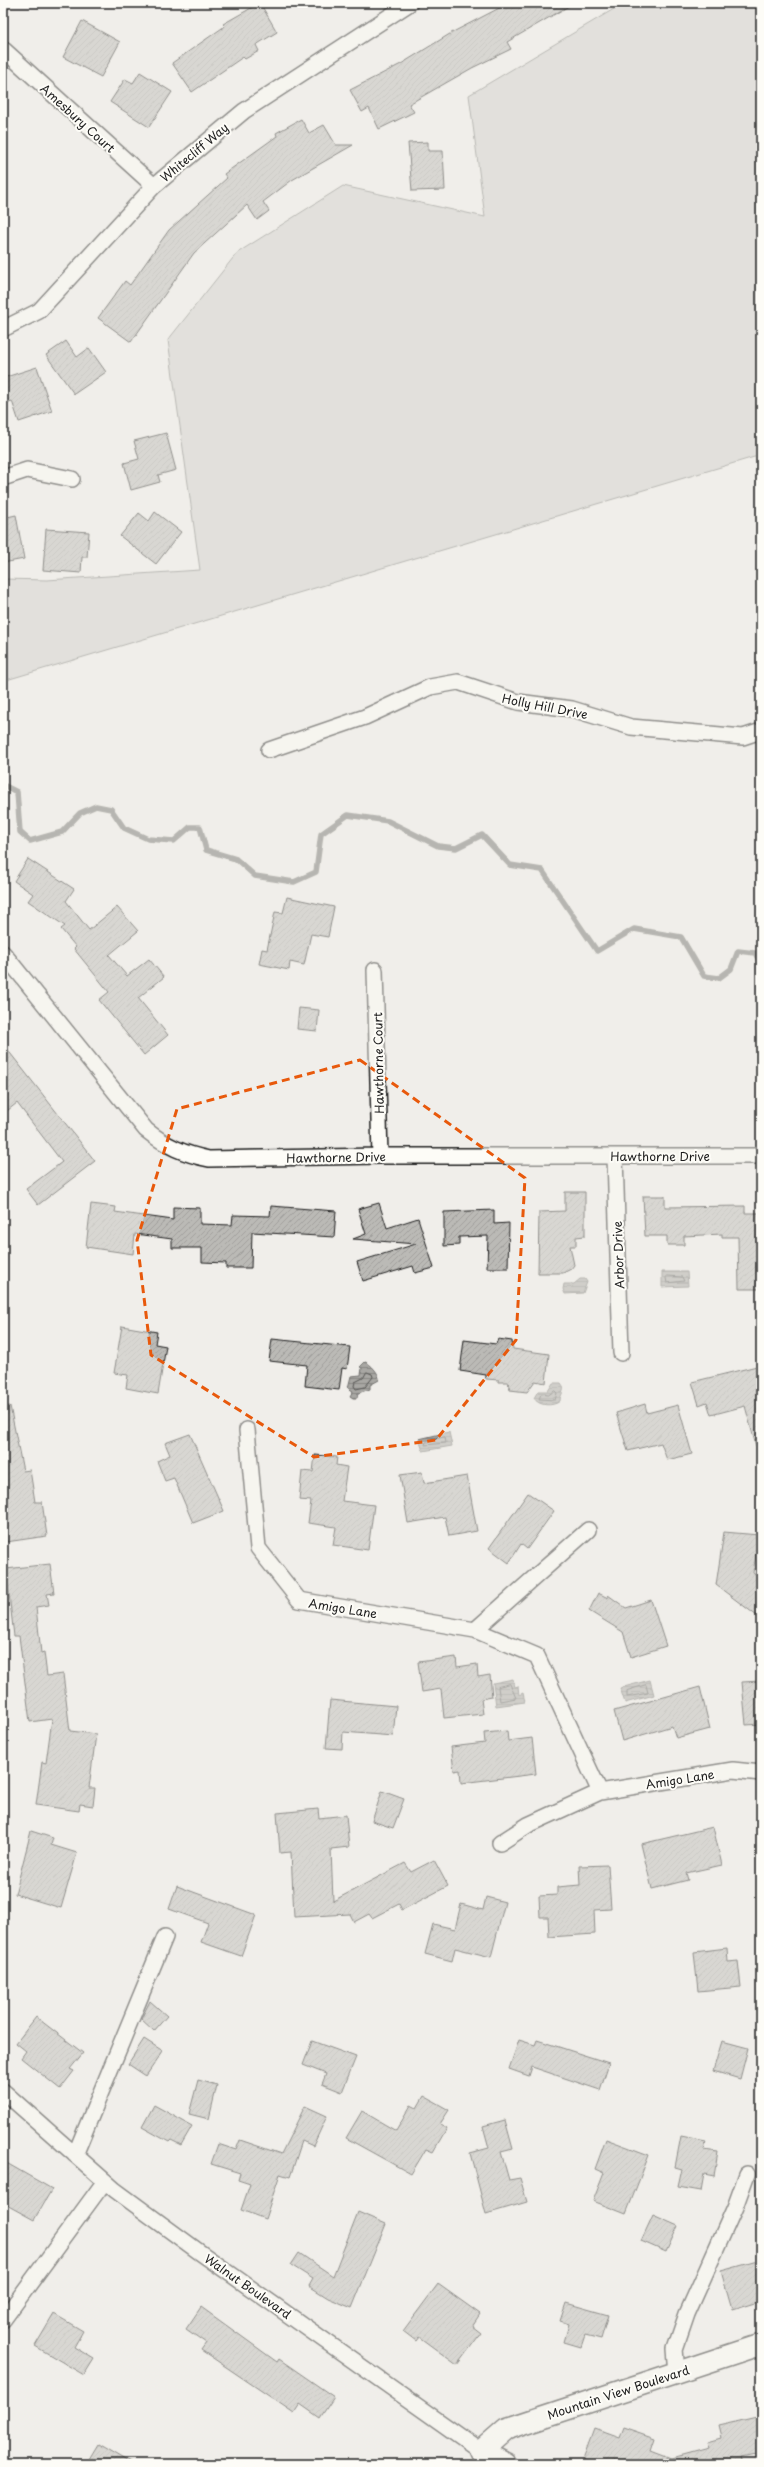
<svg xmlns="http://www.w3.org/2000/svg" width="764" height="2467" font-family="'Playpen Sans',sans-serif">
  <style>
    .green { fill: #d0cfcc; stroke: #767674 }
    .water { fill: url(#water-rules); stroke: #706f6d }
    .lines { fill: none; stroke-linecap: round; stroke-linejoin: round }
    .shore { stroke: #545452; stroke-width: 1 }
    .stream { stroke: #706f6d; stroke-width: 5.5 }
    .building { fill: url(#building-hatch); stroke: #1c1c1c }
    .street-casing { stroke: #1c1c1c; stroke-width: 18 }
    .secondary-casing { stroke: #1c1c1c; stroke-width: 24 }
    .street { stroke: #fdfcf7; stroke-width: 15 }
    .secondary { stroke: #fdfcf7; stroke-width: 21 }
    .marked { fill: none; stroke: #e8590c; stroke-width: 3; stroke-dasharray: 8 5; stroke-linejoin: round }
    .labels { text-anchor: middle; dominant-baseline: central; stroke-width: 4; stroke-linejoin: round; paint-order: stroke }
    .street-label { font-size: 12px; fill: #1c1c1c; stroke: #fdfcf7 }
  </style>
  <defs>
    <pattern id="water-rules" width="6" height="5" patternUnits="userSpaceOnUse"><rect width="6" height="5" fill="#a8a7a3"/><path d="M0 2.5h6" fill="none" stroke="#888784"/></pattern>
    <pattern id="building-hatch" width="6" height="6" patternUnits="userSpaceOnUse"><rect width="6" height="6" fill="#bbbab6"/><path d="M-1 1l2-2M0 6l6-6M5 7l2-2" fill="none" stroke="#a09f9c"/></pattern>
  </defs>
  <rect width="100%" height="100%" fill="#f0eeea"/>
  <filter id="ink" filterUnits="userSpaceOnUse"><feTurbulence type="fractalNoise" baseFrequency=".025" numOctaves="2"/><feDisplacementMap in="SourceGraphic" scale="8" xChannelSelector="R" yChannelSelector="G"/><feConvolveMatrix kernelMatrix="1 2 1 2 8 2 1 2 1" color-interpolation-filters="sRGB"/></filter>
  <g filter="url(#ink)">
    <path class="green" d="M624 3H752L761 6V455L3 681V579L47 580 200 570 168 340 237 253 343 186 485 217 469 95Z"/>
    <path class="water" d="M662 1272H687L688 1286 662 1287Z
      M580 1279H585L587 1282 583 1293 565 1294 563 1289 564 1284H574Z
      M365 1362C370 1363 380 1374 379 1380L370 1385V1389L358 1393 357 1398H353L350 1396 353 1391 348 1388 351 1376 361 1375 362 1368 360 1367Z
      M553 1383H561C567 1390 560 1394 560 1401 553 1407 538 1406 534 1398L538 1391H548Z
      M449 1432 452 1446 423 1451 419 1439Z
      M513 1679 515 1687 518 1686 519 1695 523 1693 525 1702 496 1706 493 1683Z
      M650 1680 654 1695 625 1703 620 1688Z"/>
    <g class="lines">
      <path class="shore" d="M668 1276 682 1277 684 1281 667 1283 666 1278Z
        M367 1372 372 1374 373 1377 365 1387 356 1389 354 1386 355 1382 363 1378Z
        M555 1391 557 1393 555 1400 539 1399 541 1394 548 1395Z
        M445 1437 446 1443 425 1445 426 1442Z
        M510 1684 516 1698 500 1701 498 1687Z
        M646 1685 648 1693 627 1697V1691Z"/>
      <path class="stream" d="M3 785 17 792 20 832 30 841 62 832 80 813 96 806 111 809 124 828 148 839 174 841 190 827H200L206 850 236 859 255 876 294 882 316 872 321 834 348 815 388 821 438 846 456 848 482 835 510 865 542 870 597 951 634 929 681 937 704 976 719 978 731 969 738 951 755 953 761 964"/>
    </g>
    <path class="building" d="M260 3 277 32 256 45 259 51 245 59 243 57 192 92 172 63 225 26 223 24Z
      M509 3H574L507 42 511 49 472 68 409 104 414 112 379 129 369 108 362 112 350 90 401 64 453 32Z
      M82 21 120 42 101 77 63 57Z
      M140 72 172 92 149 127 110 102 125 79 133 83Z
      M301 119 309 133 324 125 336 145H353L292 180 263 202 269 211 257 220 247 205 194 253 131 342 98 318 125 281 130 285 169 230 227 178 224 174 277 136 276 133Z
      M428 142V151H443L445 190 412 191 408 143Z
      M66 341 77 357 89 348 106 372 74 394 46 355Z
      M37 367 52 411 19 422 12 401 3 404V378Z
      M166 433 176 470 158 475 160 482 131 490 124 463 139 459 134 441Z
      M155 512 181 532 156 564 120 536 139 513 149 521Z
      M16 515 24 559 3 563V518Z
      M46 529 89 532 87 557H82L81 573 43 570Z
      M28 859 74 889 66 901 89 930 117 907 138 931 109 955 127 976 149 959 164 977 138 998 168 1035 144 1055 99 1000 109 992 74 949 76 947 61 929 65 926 28 901 33 894 14 881Z
      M287 897 334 907 328 937 311 934 304 965 290 962 289 970 259 964 262 949 267 950 275 912 283 913Z
      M299 1008 319 1010 317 1031 297 1029Z
      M3 1044 95 1161 38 1205 26 1189 62 1162 17 1103 3 1114Z
      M565 1192H585V1236L576 1237V1246H570L574 1265 571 1269 563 1273H538L539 1212 565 1211Z
      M643 1196H665V1207L745 1206V1213H761V1289H739L738 1237H722V1234L684 1236V1245H667V1236H645Z
      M379 1203 387 1228 418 1218 434 1268 415 1273 413 1266 363 1281 357 1262 416 1244 353 1239 366 1234 358 1209Z
      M91 1204 116 1207 115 1212 173 1220V1207L200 1208V1224L232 1225 233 1215 270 1216 271 1206 336 1211 334 1237 252 1232 251 1268H226V1263L202 1262V1248H172V1239L135 1234 133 1254 86 1247Z
      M494 1210V1224L509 1223 508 1268H487L488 1236 459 1237V1245L444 1246V1212Z
      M122 1326 157 1332 155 1344 166 1346 158 1394 126 1388 128 1375 114 1373Z
      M272 1339 350 1347 347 1369 342 1368 339 1390 305 1386 307 1365 269 1361Z
      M498 1339 512 1341 513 1349 549 1354 546 1383 535 1381 527 1392 510 1390 508 1382H499V1380L486 1379V1375L460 1371 464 1340 496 1344Z
      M761 1365V1446H756L745 1406 711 1415 707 1402 699 1405 692 1382Z
      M645 1404 647 1413 678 1405 692 1454 667 1460 661 1443 628 1451 616 1413Z
      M10 1406 23 1471 30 1470 35 1502H42L47 1536 6 1542 3 1523V1407Z
      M190 1434 224 1511 193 1523 174 1478 165 1481 157 1461 170 1455 165 1443Z
      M315 1455 337 1457 336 1465 347 1467 342 1501 374 1505 368 1550 333 1545 336 1527 308 1523 311 1501 299 1500 302 1471 313 1472Z
      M422 1472 424 1483 467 1476 477 1531 449 1536 445 1517 408 1523 400 1475Z
      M528 1493 554 1511 527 1549 521 1544 509 1563 489 1548Z
      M724 1532 759 1535 753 1573 761 1579V1619L716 1585Z
      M50 1564 54 1593 47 1594 49 1605 36 1607 41 1653 44 1652 47 1676 63 1674 70 1731 96 1734 89 1788H95L93 1806 80 1804 79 1811 36 1805 42 1762 46 1763 52 1719 30 1722 19 1636H14L6 1569Z
      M598 1593 608 1598V1595L626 1608 651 1600 666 1646 631 1657 623 1632 589 1611Z
      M456 1657 457 1667 477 1664 478 1677 490 1675 492 1697 481 1699 483 1714 444 1718 441 1689 422 1692 418 1662Z
      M761 1681V1724L746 1725 742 1682Z
      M700 1687 710 1729 676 1738 672 1726 622 1741 614 1711Z
      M330 1700 396 1706 393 1736 343 1732 342 1749 326 1748Z
      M507 1731 508 1741 532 1738 536 1774 461 1783 460 1770 454 1771 451 1747 485 1743 484 1733Z
      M382 1791 404 1799 393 1828 372 1821Z
      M318 1809 319 1818 346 1815 349 1847 331 1849 333 1901 405 1863 411 1872 434 1860 448 1886 402 1910 399 1904 372 1918 369 1914 354 1922 350 1914 294 1917 291 1852 280 1853 277 1813Z
      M713 1827 722 1865 686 1873 688 1880 652 1889 641 1844Z
      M31 1831 53 1838 51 1845 77 1853 61 1908 15 1894Z
      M608 1865 611 1909 594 1910 595 1934 549 1937 548 1917H540L539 1896 557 1895V1887L580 1885 579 1866Z
      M177 1886 256 1915 241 1956 201 1942 208 1923 169 1909Z
      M486 1897 505 1902 491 1957 455 1948 452 1961 425 1954 433 1924 455 1929 461 1904 483 1910Z
      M727 1948 728 1962 738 1961 741 1987 698 1991 694 1952Z
      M150 2001 167 2016 154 2031 141 2019Z
      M36 2017 83 2053 70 2069 74 2071 60 2089 21 2058 26 2051 16 2043Z
      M144 2039 163 2051 146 2076 128 2064Z
      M519 2040 535 2045 537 2040 609 2063 600 2090 532 2067 529 2076 509 2069Z
      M312 2041 356 2057 342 2092 322 2084 326 2074 303 2065Z
      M722 2041 748 2048 740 2079 713 2071Z
      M198 2080 217 2085 209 2119 189 2114Z
      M424 2096 449 2110 440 2124 447 2128 433 2152 426 2149 411 2174 346 2138 362 2111 396 2131 411 2105 417 2108Z
      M154 2105 192 2126 181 2145 171 2140 169 2142 142 2127Z
      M305 2106 327 2116 313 2146 302 2141 290 2177 280 2174 265 2219 241 2210 250 2184 238 2180 240 2173 211 2164 218 2144 236 2150 240 2140 281 2154Z
      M505 2120 513 2149 501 2152 509 2180 520 2178 527 2202 486 2214 470 2153 489 2148 483 2126Z
      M681 2136 706 2141 704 2150 718 2152 714 2176 704 2174 701 2191 678 2187 682 2169 675 2167Z
      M606 2139 649 2155 626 2214 593 2201 604 2173 595 2169Z
      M3 2161 52 2189 34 2220 3 2203Z
      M358 2212 386 2224 352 2308 328 2298 309 2286 313 2279 291 2265 299 2253 333 2276Z
      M653 2215 678 2226 666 2252 641 2241Z
      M761 2260V2301L732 2310 721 2271Z
      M438 2284 480 2314 472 2326 481 2333 457 2365 419 2337 416 2341 403 2331Z
      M566 2303 608 2315 601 2339 585 2335 581 2347 564 2342 569 2324 560 2321Z
      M201 2307 277 2362 279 2359 334 2397 320 2418 300 2404 294 2413 201 2350 206 2343 186 2329Z
      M54 2314 83 2331 74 2347 94 2359 84 2375 35 2346Z
      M761 2416V2454L742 2458 744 2464H625L614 2460 612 2464H597L583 2459 594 2429 619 2438 623 2427 655 2438 651 2450 672 2458 709 2448 707 2442 721 2438 718 2426Z
      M98 2444 132 2464H86Z"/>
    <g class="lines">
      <g class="street-casing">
        <path id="street" d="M3 49 154 186
          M3 329 39 311 154 186 244 111 410 3
          M3 478 27 470 72 479
          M269 750 365 717 430 687 458 682 518 702 572 709 631 727 743 737 761 731
          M3 953 146 1130C166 1146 184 1154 209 1159L380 1156H761
          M375 970 380 1156
          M615 1156 621 1353
          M247 1430 258 1548 299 1600 475 1630
          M588 1530 475 1630 537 1656 600 1792
          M500 1843 528 1825 600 1792 733 1770 761 1773
          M3 2091 115 2190 198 2251 481 2451
          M75 2155 165 1937
          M3 2320 105 2181
          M677 2373 675 2349 687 2314 735 2207 747 2174"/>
      </g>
      <g class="secondary-casing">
        <path id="secondary" d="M506 2464 481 2451 506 2429 761 2345"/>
      </g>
      <use href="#street" class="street"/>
      <use href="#secondary" class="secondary"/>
    </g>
  </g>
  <path d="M0 0H764V2467H0ZM360 1060 525 1178 516 1340 436 1440 314 1457 151 1355 137 1240 177 1109Z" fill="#f0eeea" fill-opacity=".55" fill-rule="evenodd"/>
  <path class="marked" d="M360 1060 525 1178 516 1340 436 1440 314 1457 151 1355 137 1240 177 1109Z"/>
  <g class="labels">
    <g class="street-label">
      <text transform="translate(78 118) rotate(42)">Amesbury Court</text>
      <text transform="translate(194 152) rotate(-40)">Whitecliff Way</text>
      <text transform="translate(545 706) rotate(11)">Holly Hill Drive</text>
      <text transform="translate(378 1063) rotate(-91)">Hawthorne Court</text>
      <text x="660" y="1156">Hawthorne Drive</text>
      <text transform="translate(336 1157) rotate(-1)">Hawthorne Drive</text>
      <text transform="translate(618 1255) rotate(-92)">Arbor Drive</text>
      <text transform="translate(343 1608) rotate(9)">Amigo Lane</text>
      <text transform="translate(680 1779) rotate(-9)">Amigo Lane</text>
      <text transform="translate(248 2286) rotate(35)">Walnut Boulevard</text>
      <text transform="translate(618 2392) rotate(-18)">Mountain View Boulevard</text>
    </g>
  </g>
  <rect width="764" height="2467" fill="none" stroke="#fdfcf7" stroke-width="16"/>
  <rect x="8" y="8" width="748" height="2451" fill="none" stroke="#1c1c1c" stroke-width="1.5" filter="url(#ink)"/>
</svg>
